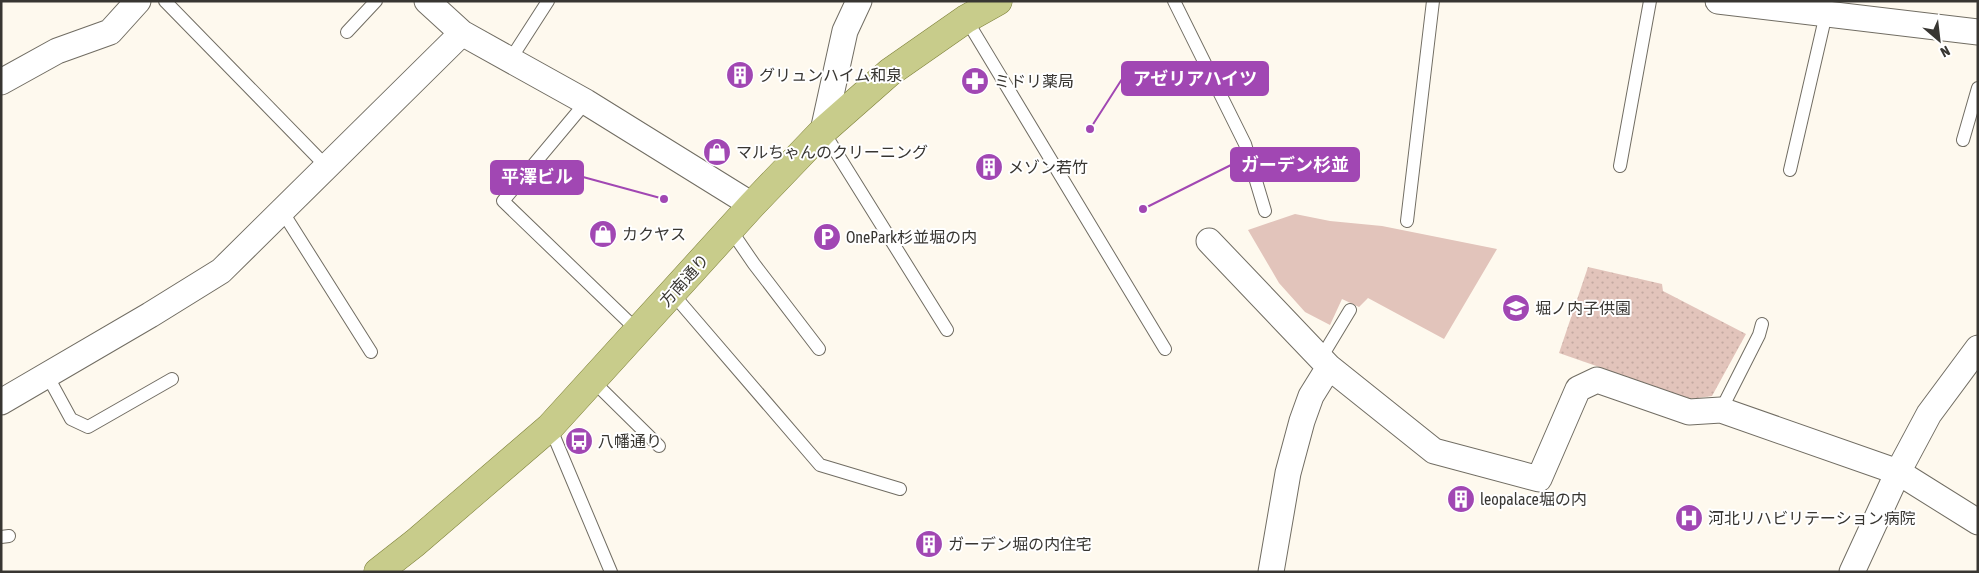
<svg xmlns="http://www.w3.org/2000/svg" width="1979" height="573" font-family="'Asap Condensed','Noto Sans JP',sans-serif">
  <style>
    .grass { fill: #e2c4bb }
    .park { fill: url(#park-dots) }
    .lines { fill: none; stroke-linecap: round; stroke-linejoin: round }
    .lane-casing { stroke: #716d63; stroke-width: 14 }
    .street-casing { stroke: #716d63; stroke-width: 27 }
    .primary-casing { stroke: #7e813a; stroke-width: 29 }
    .lane { stroke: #fff; stroke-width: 12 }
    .street { stroke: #fff; stroke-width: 25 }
    .primary { stroke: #c8cc8b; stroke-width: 28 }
    .labels { text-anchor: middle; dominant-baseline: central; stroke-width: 4; stroke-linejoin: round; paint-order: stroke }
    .poi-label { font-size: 16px; fill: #383632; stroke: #fff; text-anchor: start }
    .street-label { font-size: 16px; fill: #383632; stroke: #fff }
    .leader { fill: none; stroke: #a147b3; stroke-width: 2 }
    .callout-dot { fill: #a147b3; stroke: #fff; stroke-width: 2 }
    .callout { fill: #a147b3; stroke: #a147b3; stroke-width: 2 }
    .callout-label { font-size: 18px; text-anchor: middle; font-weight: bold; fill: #fff }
  </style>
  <defs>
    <pattern id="park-dots" width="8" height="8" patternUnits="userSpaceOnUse" patternTransform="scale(1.25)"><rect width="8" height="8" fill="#e2c4bb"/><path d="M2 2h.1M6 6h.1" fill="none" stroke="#c3a9a1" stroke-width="1.8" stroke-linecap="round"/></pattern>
  </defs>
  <rect width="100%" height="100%" fill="#fef9ee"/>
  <path class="grass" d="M1295 214 1330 221 1382 226 1497 249 1444 339 1368 298 1359 307 1342 299 1330 325 1305 312 1279 283 1248 230Z"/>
  <path class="park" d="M1588 267 1662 284 1663 291 1746 334 1712 396 1691 399 1559 353Z"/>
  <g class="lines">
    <g class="lane-casing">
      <path id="lane" d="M165 1 327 167
        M1174 1 1245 144 1265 211
        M966 19 1165 349
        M347 32 376 1
        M510 60 548 1
        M586 102 503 201 638 331
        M823 131 947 330
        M1963 140 1978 88
        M1620 166 1650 1
        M1790 170 1826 14
        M282 211 371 352
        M1407 221 1433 1
        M730 229 754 264 819 349
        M672 293 820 465 900 489
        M1321 358 1350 310
        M47 375 71 419 88 427 172 379
        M593 381 659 446
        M1721 410 1759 335 1762 324
        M550 427 611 572
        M1 537 9 536"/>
    </g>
    <g class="street-casing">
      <path id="street" d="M427 1 462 33 586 102 752 205
        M1718 1 1978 32
        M1 82 57 51 110 32 138 1
        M823 131 845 31 859 1
        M1209 241 1329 367 1434 451 1539 479 1578 389 1597 380 1689 412 1721 410 1898 472 1978 522
        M1 402 150 315 221 271 462 33
        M1271 572 1288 473 1302 421 1311 396 1329 367
        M1852 572 1898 472 1929 414 1978 348"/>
    </g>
    <g class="primary-casing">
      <path id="primary" d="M378 572 415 543 550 427 752 205 823 131 890 72 966 19 998 1"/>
    </g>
    <use href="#lane" class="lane"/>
    <use href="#street" class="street"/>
    <use href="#primary" class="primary"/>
  </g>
  <defs>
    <g id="building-disc" transform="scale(1.4375)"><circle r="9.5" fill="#a147b3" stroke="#fff"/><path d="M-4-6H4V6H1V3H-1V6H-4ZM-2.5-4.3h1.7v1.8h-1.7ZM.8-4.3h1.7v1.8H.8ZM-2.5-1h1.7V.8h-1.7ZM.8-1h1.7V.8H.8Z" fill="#fff"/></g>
    <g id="pharmacy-disc" transform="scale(1.4375)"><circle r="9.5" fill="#a147b3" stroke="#fff"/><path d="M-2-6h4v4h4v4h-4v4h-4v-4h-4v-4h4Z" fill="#fff"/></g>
    <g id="shop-disc" transform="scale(1.4375)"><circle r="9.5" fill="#a147b3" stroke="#fff"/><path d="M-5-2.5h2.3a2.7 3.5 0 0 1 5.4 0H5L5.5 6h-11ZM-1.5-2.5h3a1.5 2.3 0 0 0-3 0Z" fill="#fff"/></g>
    <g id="parking-disc" transform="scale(1.4375)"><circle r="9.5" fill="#a147b3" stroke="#fff"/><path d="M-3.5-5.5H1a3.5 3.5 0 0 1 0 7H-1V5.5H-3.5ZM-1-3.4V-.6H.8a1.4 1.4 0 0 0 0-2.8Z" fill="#fff"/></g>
    <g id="school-disc" transform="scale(1.4375)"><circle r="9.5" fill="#a147b3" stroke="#fff"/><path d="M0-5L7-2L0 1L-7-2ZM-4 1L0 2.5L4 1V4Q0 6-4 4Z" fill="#fff"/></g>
    <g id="bus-disc" transform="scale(1.4375)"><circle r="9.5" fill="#a147b3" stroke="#fff"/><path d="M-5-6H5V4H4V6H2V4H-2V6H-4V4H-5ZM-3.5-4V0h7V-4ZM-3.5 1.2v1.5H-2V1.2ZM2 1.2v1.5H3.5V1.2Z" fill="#fff"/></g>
    <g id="hospital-disc" transform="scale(1.4375)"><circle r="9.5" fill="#a147b3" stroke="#fff"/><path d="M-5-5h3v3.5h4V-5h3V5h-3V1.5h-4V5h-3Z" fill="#fff"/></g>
  </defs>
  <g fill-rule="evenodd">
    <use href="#building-disc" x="740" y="75"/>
    <use href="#pharmacy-disc" x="975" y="81"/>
    <use href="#shop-disc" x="717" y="152"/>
    <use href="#building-disc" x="989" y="167"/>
    <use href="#shop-disc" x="603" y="234"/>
    <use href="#parking-disc" x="827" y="237"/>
    <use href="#school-disc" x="1516" y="308"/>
    <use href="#bus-disc" x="579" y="441"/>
    <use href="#building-disc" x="1461" y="499"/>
    <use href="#hospital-disc" x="1689" y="518"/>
    <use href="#building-disc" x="929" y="544"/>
  </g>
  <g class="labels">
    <g class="poi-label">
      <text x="759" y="75">グリュンハイム和泉</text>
      <text x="994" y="81">ミドリ薬局</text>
      <text x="736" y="152">マルちゃんのクリーニング</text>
      <text x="1008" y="167">メゾン若竹</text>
      <text x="622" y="234">カクヤス</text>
      <text x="846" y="237">OnePark杉並堀の内</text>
      <text x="1535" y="308">堀ノ内子供園</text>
      <text x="598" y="441">八幡通り</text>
      <text x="1480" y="499">leopalace堀の内</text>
      <text x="1708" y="518">河北リハビリテーション病院</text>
      <text x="948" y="544">ガーデン堀の内住宅</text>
    </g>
    <g class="street-label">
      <text transform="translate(684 280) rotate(-48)">方南通り</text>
    </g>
  </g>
  <path class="leader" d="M1090 129L1122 79M1143 209L1231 165M664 199L583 177"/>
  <g class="callout-dot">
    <circle cx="1090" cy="129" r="5"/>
    <circle cx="1143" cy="209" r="5"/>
    <circle cx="664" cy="199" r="5"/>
  </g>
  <g class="callout">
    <rect x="1122" y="62" width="146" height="33" rx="5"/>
    <rect x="1231" y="148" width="128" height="33" rx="5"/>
    <rect x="491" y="161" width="92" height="33" rx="5"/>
  </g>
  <g class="callout-label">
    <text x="1195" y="85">アゼリアハイツ</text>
    <text x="1295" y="171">ガーデン杉並</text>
    <text x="537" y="183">平澤ビル</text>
  </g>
  <rect width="1979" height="573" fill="none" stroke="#383632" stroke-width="5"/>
  <g transform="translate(1939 40) rotate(152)" stroke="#ffffff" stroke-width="4" paint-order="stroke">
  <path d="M0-4L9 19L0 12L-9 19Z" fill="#383632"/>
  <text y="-8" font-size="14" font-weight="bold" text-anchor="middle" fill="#383632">N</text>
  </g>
</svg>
